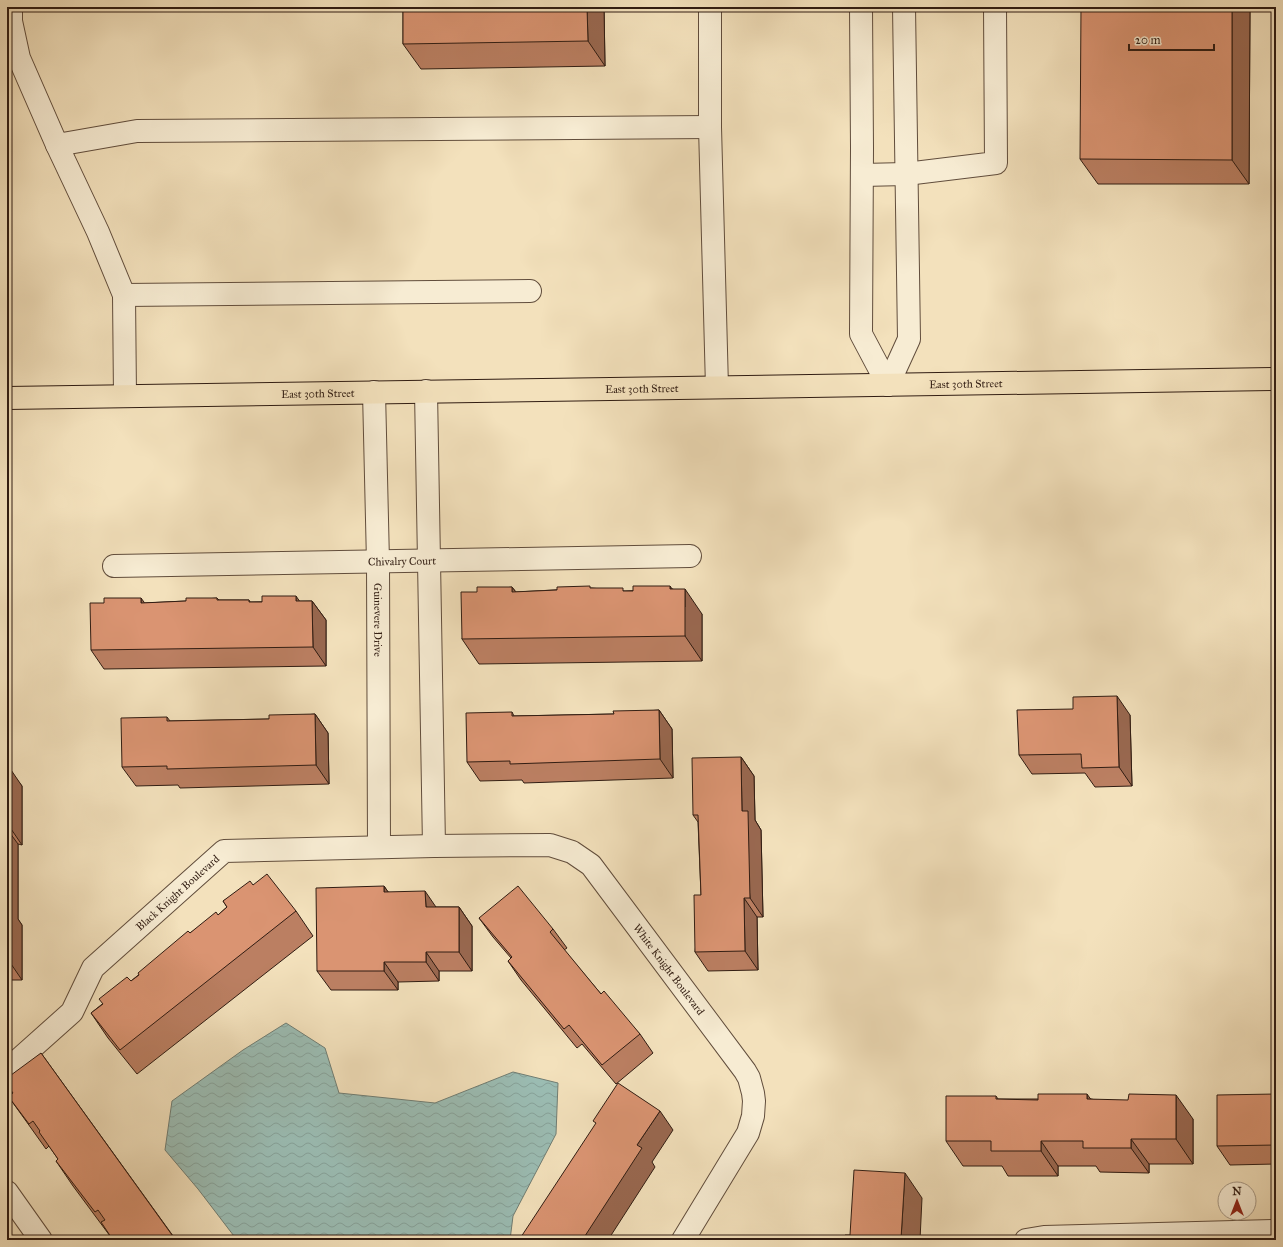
<svg xmlns="http://www.w3.org/2000/svg" width="1283" height="1247" font-family="'IM FELL Great Primer',serif">
  <style>
    .water { fill: url(#water-waves); stroke: #707d73 }
    .lines { fill: none; stroke-linecap: round; stroke-linejoin: round }
    .minor-casing { stroke: #614d3c; stroke-width: 24 }
    .major-casing { stroke: #301c12; stroke-width: 24 }
    .minor { stroke: #f7ecd3; stroke-width: 22 }
    .major { stroke: #f3e1bc; stroke-width: 22 }
    .wall { fill: #bb7f62; stroke: #301c12 }
    .shaded-wall { fill: #996850; stroke: #301c12 }
    .building { fill: #da9472; stroke: #301c12 }
    .labels { text-anchor: middle; dominant-baseline: central; stroke-width: 3; stroke-linejoin: round; paint-order: stroke }
    .street-label { font-size: 11px; fill: #301c12; stroke: #f7ecd3 }
  </style>
  <defs>
    <pattern id="water-waves" width="16" height="10" patternUnits="userSpaceOnUse"><rect width="16" height="10" fill="#9bbdb4"/><path d="M0 5q4-4 8 0t8 0" fill="none" stroke="#86a29a"/></pattern>
  </defs>
  <rect width="100%" height="100%" fill="#f3e1bc"/>
  <filter id="stains"><feTurbulence type="fractalNoise" baseFrequency=".005" numOctaves="4"/><feColorMatrix values="0 0 0 0 .2 0 0 0 0 .09 0 0 0 0 .02 0 0 0 .5 -.17"/></filter>
  <radialGradient id="worn" r=".72"><stop offset=".6" stop-color="#630" stop-opacity="0"/><stop offset="1" stop-color="#630" stop-opacity=".3"/></radialGradient>
  <path class="water" d="M286 1023 325 1048 339 1093 435 1103 513 1072 558 1083 556 1134 513 1216 510 1240H237L198 1189 165 1150 172 1101 243 1050Z"/>
  <g class="lines">
    <g class="minor-casing">
      <g id="minor">
        <path d="M11 7V21L19 58 57 145 98 232 124 295 125 396"/>
        <path d="M710 7V127L717 387"/>
        <path d="M861 7 862 148 861 334 888 385"/>
        <path d="M57 145 137 131 710 127"/>
        <path d="M862 175 906 174 996 163 995 7"/>
        <path d="M124 295 530 291"/>
        <path d="M888 385 909 339 904 7"/>
        <path d="M426 391 434 846"/>
        <path id="s1" d="M374 392 378 562 379 847"/>
        <path id="s2" d="M114 566 690 556"/>
        <path id="s3" d="M7 1070 72 1012 93 968 224 851 434 846 550 845 572 852 591 865 745 1071 749 1078 753 1093 754 1101 753 1116 748 1133 683 1240"/>
        <path d="M7 1192 41 1240"/>
        <path d="M1026 1240 1044 1237 1276 1231"/>
      </g>
    </g>
    <g class="major-casing">
      <g id="major">
        <path id="s4" d="M7 398 1276 379"/>
      </g>
    </g>
    <use href="#minor" class="minor"/>
    <use href="#major" class="major"/>
  </g>
  <path class="wall" d="M403 7H604L605 66 421 69 403 44Z
    M1250 7 1249 184H1098L1080 159Z
    M512 587 516 592 591 588 625 591 673 589 702 614V661L479 664 462 639 477 592Z
    M217 598 219 600H249L250 602 312 601 326 620V666L104 669 91 650 145 603 186 601Z
    M659 710 672 729 673 778 524 783 522 780 480 781 467 762 512 712 514 716 614 714Z
    M315 714 328 733 329 784 180 788 178 785 136 786 122 767 167 717 170 721 269 719Z
    M1130 715 1132 786 1095 787 1085 773 1032 774 1019 755Z
    M741 757 754 776 755 820 761 830 763 917H757L758 970 708 971 695 952 701 895 698 822 693 815Z
    M7 767 22 786V845L18 844V919L22 925V980H7Z
    M253 885 296 911 313 936 137 1074 108 1038 91 1013 131 981 190 933 218 915 227 907 223 901Z
    M384 886 388 892 436 907H459L472 926V971H439V981L398 982V990H331L317 971Z
    M479 918 553 929 567 948 564 950 601 994 640 1034 653 1053 616 1084 582 1044 577 1048 521 980 508 961 511 958 493 937Z
    M41 1053 176 1240H113L73 1186 56 1161 58 1159 49 1146 46 1149 26 1121 8 1096 13 1093Z
    M1276 1094V1164L1230 1165 1217 1146Z
    M996 1096 998 1099H1091L1193 1119V1164H1149V1173L1100 1172 1096 1166H1058V1176H1008L1002 1166H963L946 1141Z"/>
  <path class="shaded-wall" d="M587 7H604L605 66 588 41Z
    M1232 7H1250L1249 184 1232 160Z
    M670 586 685 607V589L702 614V661L685 636 670 589Z
    M512 587 530 611 512 592Z
    M296 596 309 615 296 601Z
    M141 598 155 617 141 603Z
    M312 601 326 620V666L313 647Z
    M1117 696 1130 715 1132 786 1119 767Z
    M659 710 672 729 673 778 660 759Z
    M315 714 328 733 329 784 316 765Z
    M741 757 754 776 755 820 761 830 763 917 750 898 742 811Z
    M9 767 22 786V845L9 826Z
    M7 829 18 844V919L22 925V980L9 961 7 910Z
    M384 886 397 905 384 892Z
    M425 891 438 910 426 907Z
    M744 898 757 917 758 970 745 951Z
    M459 907 472 926V971L459 952Z
    M426 952 439 971V981L426 962Z
    M384 962 398 982V990L384 971Z
    M1087 1094 1105 1119 1087 1099Z
    M1176 1095 1193 1119V1164L1176 1139Z
    M660 1111 673 1130 652 1162 655 1167 608 1240H584L583 1239 637 1145Z
    M1131 1139 1149 1164V1173L1131 1148Z
    M1041 1141 1058 1166V1176L1041 1151Z
    M905 1173 922 1198 920 1240H901V1239Z
    M579 1236 582 1240H577Z"/>
  <path class="building" d="M403 7H587L588 41 403 44Z
    M1081 7H1232V160L1080 159Z
    M590 586V588H623V591H633V586H670V589H685V636L462 639 461 592H477V587H512V592L557 590V587Z
    M262 596H296V601H312L313 647 91 650 90 603H104V598H141V603L186 601V598H217V600H249V602H262Z
    M1117 696 1119 767 1082 768 1081 754 1019 755 1017 710 1073 709V697Z
    M659 710 660 759 510 764V761L467 762 466 713 512 712V716L614 714 613 711Z
    M315 714 316 765 167 769V766L122 767 121 718 167 717V721L269 719V715Z
    M741 757 742 811H748L750 898H744L745 951 695 952 694 895H701L698 815H693L692 758Z
    M7 767H9V826L7 825Z
    M267 874 296 911 120 1050 91 1013 103 1004 99 999 127 977 131 981 139 975 138 973 188 931 190 933 216 912 218 915 227 907 223 901 250 881 253 885Z
    M384 886V892L425 891 426 907H459V952H426V962H384V971H317L316 888Z
    M518 886 553 929 550 932 601 994 604 991 640 1034 602 1065 569 1025 564 1029 508 961 512 957 479 918Z
    M7 906H8L9 961H7Z
    M41 1053 172 1235 165 1240H113L101 1222 105 1220 98 1210 95 1212 56 1161 58 1159 39 1132 40 1131 33 1121 29 1124 8 1096 13 1093 7 1085V1078Z
    M618 1083 660 1111 637 1145 642 1148 583 1239 579 1236 577 1240H519L596 1123 593 1121Z
    M1038 1094H1087V1099L1128 1100 1129 1094 1176 1095V1139H1131V1148H1083V1141H1041V1151H991V1141H946V1096H996V1099L1038 1100Z
    M1276 1094V1145L1217 1146V1095Z
    M854 1170 905 1173 901 1239 904 1240H845V1235H850Z"/>
  <g class="labels">
    <g class="street-label">
      <text stroke="none"><textPath href="#s4" startOffset="959">East 30th Street</textPath></text>
      <text stroke="none"><textPath href="#s4" startOffset="635">East 30th Street</textPath></text>
      <text stroke="none"><textPath href="#s4" startOffset="311">East 30th Street</textPath></text>
      <text stroke="none"><textPath href="#s2" startOffset="288">Chivalry Court</textPath></text>
      <text stroke="none"><textPath href="#s1" startOffset="228">Guinevere Drive</textPath></text>
      <text stroke="none"><textPath href="#s3" startOffset="249">Black Knight Boulevard</textPath></text>
      <text stroke="none"><textPath href="#s3" startOffset="814">White Knight Boulevard</textPath></text>
    </g>
  </g>
  <rect width="1283" height="1247" fill="none" stroke="#f3e1bc" stroke-width="24"/>
  <rect x="8" y="8" width="1267" height="1231" fill="none" stroke="#301c12" stroke-width="2"/>
  <rect x="12" y="12" width="1259" height="1223" fill="none" stroke="#301c12"/>
  <g transform="translate(1237 1201)"><circle r="19" fill="#f7ecd3" stroke="#a79986"/>
  <path d="M0-3L7 15L0 10L-7 15Z" fill="#8f2418"/>
  <text y="-6" font-size="11" font-weight="bold" text-anchor="middle" fill="#301c12">N</text>
  </g>
  <path d="M1129 44v6h85v-6" fill="none" stroke="#301c12" stroke-width="2"/>
  <text x="1135" y="44" font-size="12" fill="#301c12" stroke="#f7ecd3" stroke-width="3" paint-order="stroke">20 m</text>
  <rect width="100%" height="100%" filter="url(#stains)"/>
  <rect width="100%" height="100%" fill="url(#worn)"/>
</svg>
